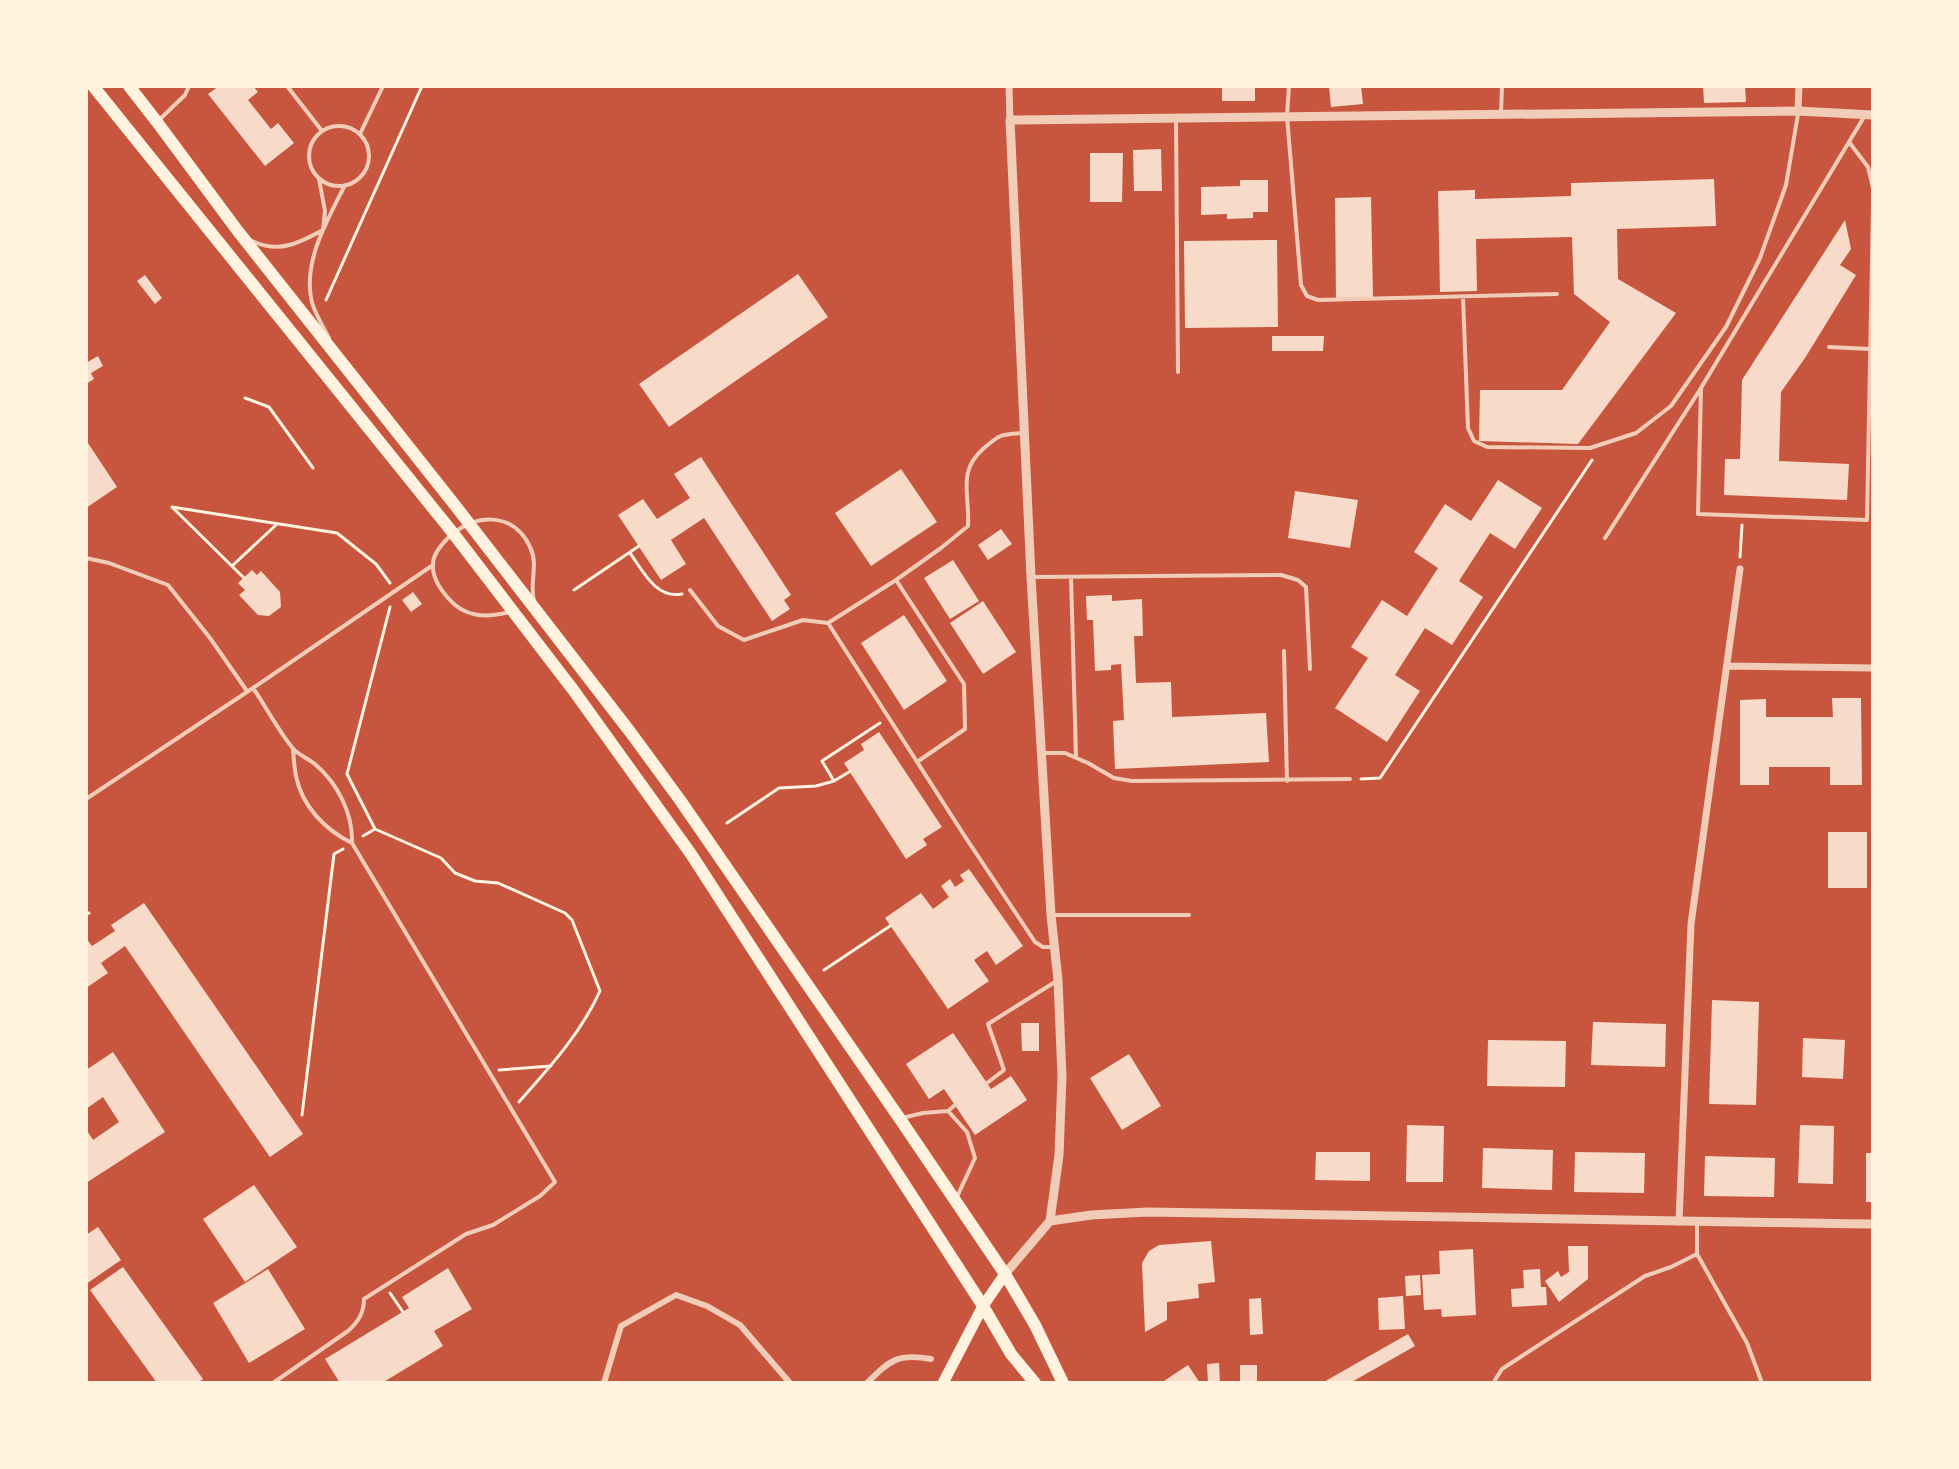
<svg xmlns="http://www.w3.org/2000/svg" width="1959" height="1469" font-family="'Exo 2',sans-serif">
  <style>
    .building { fill: #f7dbc8 }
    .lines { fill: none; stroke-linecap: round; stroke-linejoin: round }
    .path { stroke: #fff3e0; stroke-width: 3 }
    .service { stroke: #f1ccb7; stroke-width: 4 }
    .pedestrian { stroke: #f1ccb7; stroke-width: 6 }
    .minor { stroke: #f1ccb7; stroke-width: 7 }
    .tertiary { stroke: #f1ccb7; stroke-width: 9 }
    .secondary { stroke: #fff3e0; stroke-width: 11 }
    .primary { stroke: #fff3e0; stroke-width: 12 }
  </style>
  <rect width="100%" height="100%" fill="#c8553d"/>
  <path class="building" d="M219 86H253L258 92 248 100 271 129 278 123 294 143 265 166 208 94Z
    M1222 86H1255V101H1222Z
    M1329 86H1361L1363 104 1331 107Z
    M1703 86H1745L1746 102 1704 103Z
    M1161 149 1162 191H1134L1133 150Z
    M1090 153H1123L1122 202H1090Z
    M1714 179 1716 226 1617 229 1618 279 1676 313 1578 444 1479 441 1480 390H1562L1610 322 1574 294 1572 237 1476 239 1477 291 1440 292 1438 191 1475 190V199L1571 196V183Z
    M1240 180H1268V212H1253V218L1227 219V214L1201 215V187L1240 186Z
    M1371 197 1373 297 1336 298 1335 198Z
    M1845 220 1851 249 1840 265 1856 275 1805 358 1781 392 1779 461 1849 464 1847 500 1724 495 1725 459H1740L1742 380Z
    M1277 240 1278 327 1185 328 1184 241Z
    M798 274 828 317 669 427 639 384Z
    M145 275 162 298 155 304 137 281Z
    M1272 336H1324L1323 351H1272Z
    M98 356 103 366 91 373 94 379 86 384V363Z
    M86 440 117 487 86 508Z
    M701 457 791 595 784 600 790 609 772 621 704 518 671 540 686 564 661 580 618 515 643 499 657 519 690 498 674 474Z
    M901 469 937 522 871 566 835 513Z
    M1498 480 1542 508 1515 549 1490 533 1459 581 1483 597 1452 645 1425 628 1395 675 1420 691 1387 742 1335 708 1368 658 1351 647 1382 600 1407 616 1438 568 1414 552 1445 504 1471 521Z
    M1295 491 1358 500 1350 548 1288 538Z
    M1001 529 1012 544 988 560 978 545Z
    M953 560 979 601 950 619 924 578Z
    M252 570 257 575 261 571 280 592 281 607 269 616 258 615 239 595 245 590 238 583Z
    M413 592 422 604 411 612 402 600Z
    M1112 595V601L1142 599 1143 636H1134L1136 683 1171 682 1172 717 1266 713 1269 762 1115 769 1113 721 1124 720 1121 664 1111 665V670L1095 671 1093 620H1087L1086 596Z
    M983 601 1016 652 983 674 950 623Z
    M904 615 947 681 904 710 861 643Z
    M1832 698H1861L1862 785H1830V767H1769V785H1740V700L1766 699V717H1833Z
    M879 732 942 827 923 839 927 845 906 859 844 763 864 750 861 744Z
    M1828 832H1867V888H1828Z
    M969 869 1023 946 996 965 987 951 974 960 989 981 948 1009 885 918 921 893 933 909 949 897 941 886 950 879 955 887 964 881 960 875Z
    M144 903 303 1134 270 1157 125 946 101 963 108 973 86 988V938L92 946 115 931 111 925Z
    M1712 1000 1759 1002 1756 1105 1709 1104Z
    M1593 1022 1666 1024 1665 1067 1591 1065Z
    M1021 1023H1039V1051H1022Z
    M953 1033 991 1089 1011 1076 1027 1100 975 1135 944 1089 929 1099 906 1064Z
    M1803 1038 1845 1040 1843 1079 1802 1077Z
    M1488 1040 1566 1041 1565 1087 1487 1086Z
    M113 1052 165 1132 86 1183V1129L93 1140 119 1122 103 1097 86 1109V1070Z
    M1129 1054 1161 1106 1122 1130 1090 1078Z
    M1407 1125 1444 1126 1443 1182H1406Z
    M1800 1125 1834 1126 1833 1184 1798 1183Z
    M1483 1148 1553 1150 1552 1190 1482 1188Z
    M1316 1152H1370V1181L1315 1180Z
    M1575 1152 1645 1153 1644 1193 1574 1192Z
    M1866 1153H1873V1202H1866Z
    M1705 1156 1775 1158 1774 1197 1704 1196Z
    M254 1185 297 1247 245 1282 203 1219Z
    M98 1227 121 1260 86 1284V1235Z
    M1211 1241 1215 1282 1198 1284 1199 1298 1167 1302V1320L1145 1332 1142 1263 1149 1251 1159 1245Z
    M1568 1246H1588V1279L1559 1302 1545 1281 1558 1271 1561 1277 1569 1272Z
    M1473 1249 1476 1315 1442 1317 1441 1309 1424 1310 1422 1275 1440 1274 1439 1251Z
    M123 1267 203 1379 198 1383H157L90 1290Z
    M448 1268 472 1309 434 1331 443 1346 382 1383H340L325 1359 409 1308 402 1297Z
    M268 1269 305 1329 249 1363 213 1303Z
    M1540 1269 1541 1287H1546L1547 1305 1512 1307 1511 1289 1524 1288 1523 1270Z
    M1420 1275 1421 1295 1406 1296 1405 1276Z
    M1403 1296 1405 1329 1379 1330 1378 1298Z
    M1261 1298 1263 1334 1250 1335 1249 1299Z
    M1408 1334 1415 1346 1350 1383H1322Z
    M1219 1363 1220 1383H1208L1207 1364Z
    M1188 1365 1200 1383H1165L1164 1381Z
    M1240 1365H1257V1383H1240Z"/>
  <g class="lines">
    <path class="path" d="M326 300 422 86
      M245 398 269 407 313 468
      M172 507 337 533 376 564 390 583
      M172 507 244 578
      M630 553C643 571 656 599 682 594
      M1740 557 1742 525
      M232 566 276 525
      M574 590 639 546
      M1361 779 1380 778 1592 460
      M834 781 822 761 880 723
      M727 823 779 788 816 786 834 781 849 772
      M375 829 441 858 455 873 475 881 498 883 565 913 572 920 600 991C581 1033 550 1067 519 1102
      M363 836 375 829 347 774 390 607
      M86 914 89 913
      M824 970 890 926
      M499 1070 551 1066
      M302 1115 334 854 343 849
      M390 1293 403 1312"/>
    <path class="service" d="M287 86 322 131
      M1289 86 1287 116 1301 285 1307 296 1318 300 1557 294
      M1501 112 1502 86
      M159 120 185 95 189 86
      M1176 120 1178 372
      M309 156a30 30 0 1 1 60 0a30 30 0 1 1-60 0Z
      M360 134 383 86
      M1849 142 1868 167 1873 188
      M252 241C279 254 299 243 323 230L325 211 319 179
      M1463 297 1468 428 1474 441 1487 447 1590 448 1636 433 1671 406 1726 327 1760 258 1786 185 1798 114
      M329 338C323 326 313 311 311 298 304 259 328 219 345 185
      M1829 347 1870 349
      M1701 388 1698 514 1867 520 1873 205
      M1605 538 1701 388 1864 117
      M86 558 109 563 168 585 210 638 247 691
      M1034 577 1281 575 1298 580 1306 587 1310 669
      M1071 577 1076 757
      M896 580 964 684 965 729 917 762
      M690 590 718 626 744 640 803 620 828 623 896 580 941 548 968 526C970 494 957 472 983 449 1001 433 1001 435 1023 433
      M510 612C486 618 465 618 448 598 440 589 432 576 433 564 433 554 441 545 448 538 473 513 514 511 530 547 539 565 529 583 534 601
      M828 623 964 835 1035 942 1043 947H1052
      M1284 651 1287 781
      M253 688C266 707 277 728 291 746 297 755 308 758 316 765 338 784 353 814 352 843L555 1182 540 1196 493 1225 466 1234 364 1299C364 1313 358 1322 348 1331L273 1383
      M293 750C294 758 294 767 296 776 302 806 325 830 352 843
      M1044 753H1065L1088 763 1114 778 1132 781 1350 779
      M86 799 253 688 433 565
      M1054 915H1189
      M987 1083 1004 1070 988 1024 1055 982
      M948 1111 955 1105
      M902 1118 923 1113 948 1111 967 1132 975 1158 956 1199
      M1697 1254V1224
      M1495 1383V1380L1502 1369 1645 1276 1671 1267 1697 1254 1747 1343 1762 1383"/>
    <path class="pedestrian" d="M604 1383 621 1326 676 1295 707 1306 740 1325 790 1383
      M867 1383C890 1360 898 1353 931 1359"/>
    <path class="minor" d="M1009 86 1010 120
      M1798 111 1799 86
      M1727 666 1873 668
      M1679 1222 1691 924 1740 569"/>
    <path class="tertiary" d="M1050 1221 1059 1155 1062 1077 1058 980 1051 915 1031 577 1010 120 1798 111 1873 115
      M1005 1274 1050 1221 1091 1215 1148 1212C1389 1216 1631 1222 1873 1224"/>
    <path class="secondary" d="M943 1383 983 1306 1005 1274"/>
    <path class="primary" d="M93 86 453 533 574 691 691 854 983 1306 1011 1354 1035 1383
      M129 86 157 122 237 230 454 504 631 733 680 800 900 1119 1005 1274 1035 1325 1063 1383"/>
  </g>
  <rect width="1959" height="1469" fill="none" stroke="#fff3e0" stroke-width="176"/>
</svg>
